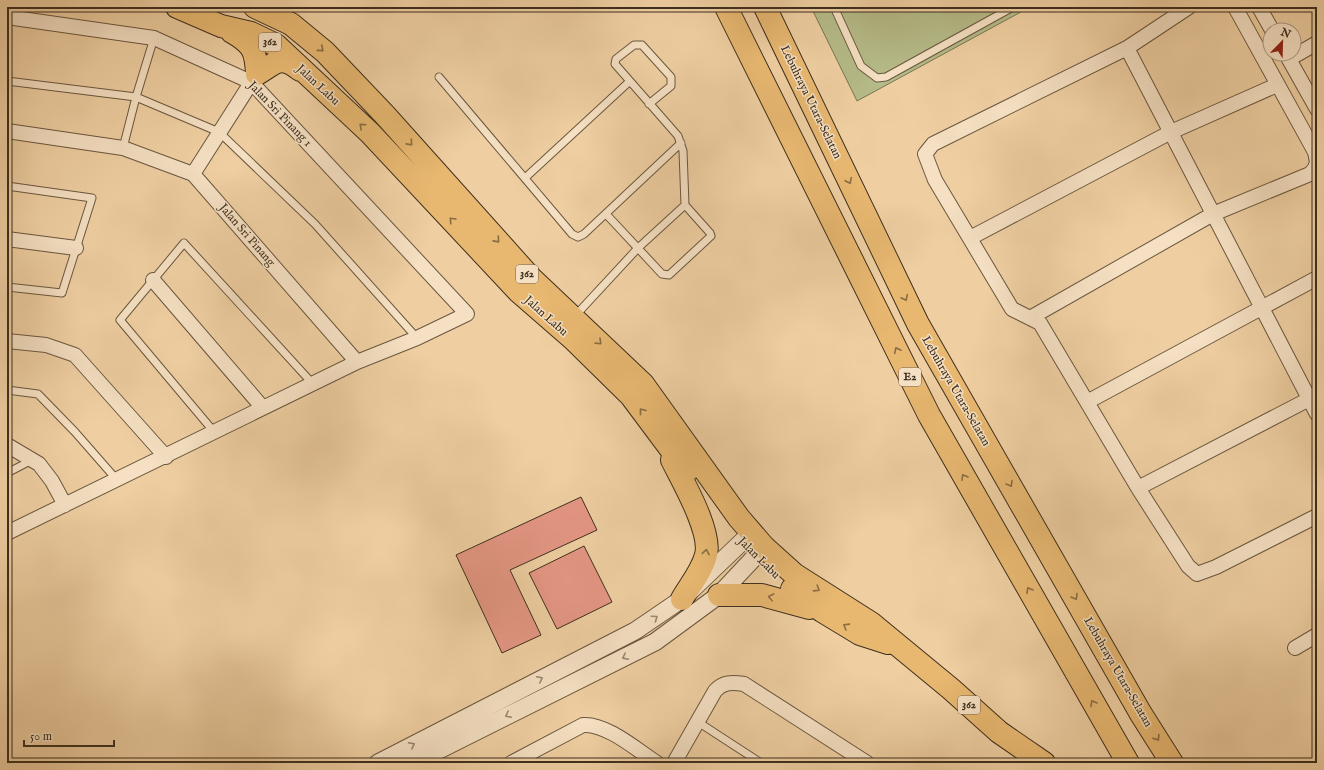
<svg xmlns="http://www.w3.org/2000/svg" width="1324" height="770" font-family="'IM FELL English',serif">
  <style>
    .green { fill: #b5bb88; stroke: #797553 }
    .building { fill: #e59784; stroke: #3d2f1e }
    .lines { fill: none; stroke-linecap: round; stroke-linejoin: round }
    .service-casing { stroke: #6a573f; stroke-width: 9 }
    .minor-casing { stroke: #6a573f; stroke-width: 16 }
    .tertiary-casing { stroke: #6a573f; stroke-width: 19 }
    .primary-casing { stroke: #3d2f1e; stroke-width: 24 }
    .motorway-casing { stroke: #3d2f1e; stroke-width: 24 }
    .service { stroke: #f5e0c3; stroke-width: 7 }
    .minor { stroke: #f5e0c3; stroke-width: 14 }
    .tertiary { stroke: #f5e0c3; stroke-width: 17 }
    .primary { stroke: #e8b871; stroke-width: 22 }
    .motorway { stroke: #e8b871; stroke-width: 22 }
    .oneway { stroke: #8a6d43 }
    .oneway2 { stroke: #998870 }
    .labels { text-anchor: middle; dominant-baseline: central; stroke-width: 3; stroke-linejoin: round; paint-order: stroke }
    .shield { fill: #f5e0c3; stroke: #746450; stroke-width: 1 }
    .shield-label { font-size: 11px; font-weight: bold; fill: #3d2f1e }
    .street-label { font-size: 12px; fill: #3d2f1e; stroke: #f5e0c3 }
  </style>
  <rect width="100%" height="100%" fill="#efcfa2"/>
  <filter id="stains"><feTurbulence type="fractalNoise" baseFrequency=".005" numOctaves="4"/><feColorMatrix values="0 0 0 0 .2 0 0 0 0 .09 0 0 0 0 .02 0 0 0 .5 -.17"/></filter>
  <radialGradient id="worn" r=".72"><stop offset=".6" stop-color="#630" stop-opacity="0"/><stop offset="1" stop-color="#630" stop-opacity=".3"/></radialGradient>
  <path class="green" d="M811 7H1030L857 101Z"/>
  <path class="building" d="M581 497 597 530 510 570 541 635 502 653 456 555Z
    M584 546 612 602 557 629 529 573Z"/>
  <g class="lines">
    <g class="service-casing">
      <path id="service" d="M834 7 861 66 877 78 886 77 1013 7
        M439 77 572 234 578 237 584 234 681 143
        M7 81 136 97 219 132 315 224 417 338
        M123 148 136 97 154 38
        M525 178 630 81
        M7 186 92 198 62 293 7 287
        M606 214 662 274 669 275 711 236 710 233 685 205
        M575 316 638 248 685 205 683 151 678 136 615 64 616 59 634 45H642L671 77V86L649 104
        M7 390 38 394 75 432 117 480
        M215 433 120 320 184 243 313 384
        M7 473 32 460
        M698 722 761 763"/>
    </g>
    <g class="minor-casing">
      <path id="minor" d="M1189 7 1127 48 933 144 925 154 935 180 1012 309 1040 323 1138 488 1188 566 1197 574 1216 567 1317 516
        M1259 7 1272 30
        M7 17 154 38 251 82 467 314 417 338 357 362
        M1127 48 1317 414
        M1286 54 1317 109
        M1289 59 1317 43
        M7 131 123 148 193 174 357 362 7 533
        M193 174 256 75
        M970 238 1171 132 1277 85
        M7 239 76 248
        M153 280 263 408
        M1030 318 1213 214 1310 174 1315 168 1317 162 1315 152 1235 7
        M7 341 46 345 75 355 166 457
        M1087 402 1317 278
        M7 445 39 464 52 481 65 505
        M1138 488 1317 395
        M1295 648 1317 635
        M511 763 583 725C606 723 637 750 657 763
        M674 763 715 691C723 682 732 682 744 684L867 763"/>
    </g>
    <g class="tertiary-casing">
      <path id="tertiary" d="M378 763 635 631 682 599 751 533
        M413 763 655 642 719 595 764 547"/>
    </g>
    <g class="primary-casing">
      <path id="primary" d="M177 7 221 26 251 33 276 45 370 133 519 292 573 339 631 396 687 471
        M255 7 291 24 325 52 385 115 531 278 643 384 739 518 764 547 794 574 871 623 951 689 999 732 1044 763
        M232 32C253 44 256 51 257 74 276 63 280 54 300 70
        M672 460C683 482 712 532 706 555 702 571 690 585 682 599
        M792 589 822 611 860 634 888 643
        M719 595H762L809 608"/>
    </g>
    <g class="motorway-casing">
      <path id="motorway" d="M726 7 929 415 1128 763
        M765 7 918 324 1141 714 1172 763"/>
    </g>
    <use href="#service" class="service"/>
    <use href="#minor" class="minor"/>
    <use href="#tertiary" class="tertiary"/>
    <use href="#primary" class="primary"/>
    <use href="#motorway" class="motorway"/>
  </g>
  <defs><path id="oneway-chevron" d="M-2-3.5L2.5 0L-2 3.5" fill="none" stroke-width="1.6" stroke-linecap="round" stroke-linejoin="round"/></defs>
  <g class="oneway">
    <use href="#oneway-chevron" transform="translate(321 49) rotate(40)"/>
    <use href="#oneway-chevron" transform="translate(362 126) rotate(-138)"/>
    <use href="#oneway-chevron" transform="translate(410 143) rotate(48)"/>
    <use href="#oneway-chevron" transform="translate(849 181) rotate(64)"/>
    <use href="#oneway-chevron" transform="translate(452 220) rotate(-133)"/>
    <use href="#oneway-chevron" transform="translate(497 240) rotate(48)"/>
    <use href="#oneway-chevron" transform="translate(905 298) rotate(64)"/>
    <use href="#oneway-chevron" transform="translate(599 342) rotate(44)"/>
    <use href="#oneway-chevron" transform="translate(897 350) rotate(-116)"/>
    <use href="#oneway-chevron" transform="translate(642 411) rotate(-127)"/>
    <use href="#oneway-chevron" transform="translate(964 477) rotate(-120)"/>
    <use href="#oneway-chevron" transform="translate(1010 484) rotate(60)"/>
    <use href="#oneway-chevron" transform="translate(706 552) rotate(-80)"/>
    <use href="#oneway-chevron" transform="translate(817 589) rotate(32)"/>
    <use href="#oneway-chevron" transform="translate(1029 590) rotate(-120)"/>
    <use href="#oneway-chevron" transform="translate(771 597) rotate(-166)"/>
    <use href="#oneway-chevron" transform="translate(1075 597) rotate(60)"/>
    <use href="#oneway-chevron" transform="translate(846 626) rotate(-148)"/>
    <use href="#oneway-chevron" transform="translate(1093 703) rotate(-120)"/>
    <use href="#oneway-chevron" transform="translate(1157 738) rotate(58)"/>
  </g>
  <g class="oneway2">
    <use href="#oneway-chevron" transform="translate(655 618) rotate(-35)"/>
    <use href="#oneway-chevron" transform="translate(625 657) rotate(153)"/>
    <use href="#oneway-chevron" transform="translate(540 679) rotate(-27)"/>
    <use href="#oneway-chevron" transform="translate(508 715) rotate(153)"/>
    <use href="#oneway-chevron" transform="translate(412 745) rotate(-27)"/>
  </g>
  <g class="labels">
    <g class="shield">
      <rect x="259" y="33" width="22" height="18" rx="3"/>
      <rect x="516" y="265" width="22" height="18" rx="3"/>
      <rect x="899" y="368" width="22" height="18" rx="3"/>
      <rect x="958" y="696" width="22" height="18" rx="3"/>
    </g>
    <g class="shield-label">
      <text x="270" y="42">362</text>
      <text x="527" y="274">362</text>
      <text x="910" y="377">E2</text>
      <text x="969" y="705">362</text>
    </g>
    <g class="street-label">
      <text transform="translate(318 85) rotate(43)">Jalan Labu</text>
      <text transform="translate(811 102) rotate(64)">Lebuhraya Utara–Selatan</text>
      <text transform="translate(280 114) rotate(46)">Jalan Sri Pinang 1</text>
      <text transform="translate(247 235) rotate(49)">Jalan Sri Pinang</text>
      <text transform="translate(546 316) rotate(42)">Jalan Labu</text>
      <text transform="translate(956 391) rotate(60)">Lebuhraya Utara–Selatan</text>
      <text transform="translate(759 558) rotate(45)">Jalan Labu</text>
      <text transform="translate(1118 672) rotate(60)">Lebuhraya Utara–Selatan</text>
    </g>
  </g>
  <rect width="1324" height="770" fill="none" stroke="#efcfa2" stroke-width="24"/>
  <rect x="8" y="8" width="1308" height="754" fill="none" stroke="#3d2f1e" stroke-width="2"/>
  <rect x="12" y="12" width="1300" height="746" fill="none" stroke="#3d2f1e"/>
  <g transform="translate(1282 42) rotate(23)"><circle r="19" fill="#f5e0c3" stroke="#ab9981"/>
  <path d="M0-3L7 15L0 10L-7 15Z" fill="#8f2418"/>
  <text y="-6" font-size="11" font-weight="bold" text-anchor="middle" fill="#3d2f1e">N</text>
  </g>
  <path d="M24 740v6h90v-6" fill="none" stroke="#3d2f1e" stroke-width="2"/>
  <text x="30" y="740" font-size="12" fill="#3d2f1e" stroke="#f5e0c3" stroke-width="3" paint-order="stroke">50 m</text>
  <rect width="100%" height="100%" filter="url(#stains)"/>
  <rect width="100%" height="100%" fill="url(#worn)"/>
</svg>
